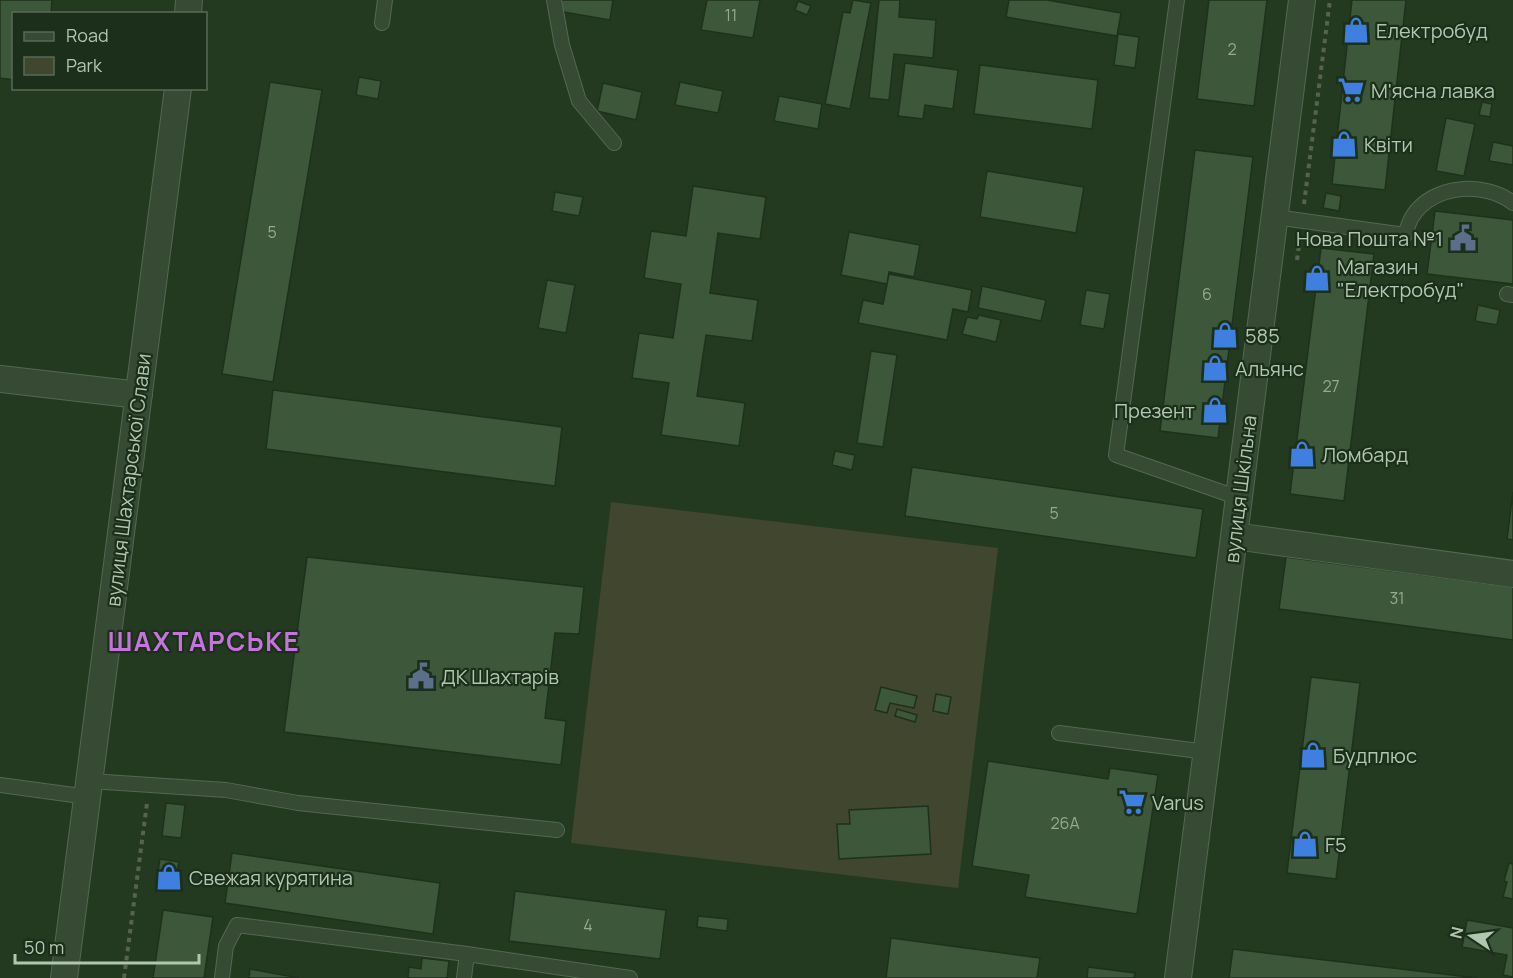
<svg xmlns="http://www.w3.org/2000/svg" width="1513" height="978" font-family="Manrope,sans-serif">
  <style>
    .green { fill: #41462e }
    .building { fill: #3c573a; stroke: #1e311c; stroke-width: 1.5 }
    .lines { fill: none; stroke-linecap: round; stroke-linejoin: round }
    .service-casing { stroke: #546852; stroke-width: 16 }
    .minor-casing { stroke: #546852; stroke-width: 28 }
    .path { stroke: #58634b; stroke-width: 4; stroke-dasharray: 4.5 4.5; stroke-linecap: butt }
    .service { stroke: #364a34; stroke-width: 14 }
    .minor { stroke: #364a34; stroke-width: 26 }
    .labels { text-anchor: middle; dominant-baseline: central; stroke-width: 4.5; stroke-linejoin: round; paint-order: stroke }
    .number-label { font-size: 16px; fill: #94aa92 }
    .poi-label { font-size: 20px; fill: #b1c6af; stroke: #1c2f1a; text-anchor: start }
    .street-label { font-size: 20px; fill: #b1c6af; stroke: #1c2f1a }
    .district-label { font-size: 26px; font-weight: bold; letter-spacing: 1.5px; fill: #c474dc; stroke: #1c2f1a }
  </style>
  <rect width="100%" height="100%" fill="#233a21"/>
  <path class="green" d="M611 502 998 548 958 888 571 843Z"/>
  <path class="building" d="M0 0H52L51 14H14V80L0 78Z
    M560 0H613L610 20 558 11Z
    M707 0H760L753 38 701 30Z
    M853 0 871 3 850 109 825 104 843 12 850 13Z
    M879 0H900L899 17 936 20 933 58 894 54 889 100 869 98Z
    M1009 0H1047L1121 13 1117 36 1006 17Z
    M1209 0H1267L1254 106 1197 99Z
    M1352 0H1406L1385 190 1332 184Z
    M798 1 811 6 807 15 795 10Z
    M1118 34 1139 37 1135 68 1114 65Z
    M905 63 958 70 953 109 925 105 923 119 898 116Z
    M980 65 1098 80 1092 129 974 114Z
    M359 77 381 81 378 99 356 95Z
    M270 82 322 90 273 382 222 374Z
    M680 82 723 91 718 113 675 105Z
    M603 83 642 92 636 120 597 111Z
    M779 96 822 104 818 129 774 121Z
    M1482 102 1492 104 1490 117 1479 115Z
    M1446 118 1475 124 1464 176 1436 171Z
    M1493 142 1513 146V165L1489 161Z
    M1195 150 1253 157 1218 438 1160 431Z
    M987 171 1084 187 1076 233 980 217Z
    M693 186 766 197 760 239 718 233 710 293 758 300 752 341 706 335 697 396 745 403 739 446 661 435 669 383 632 378 639 333 673 338 681 284 644 278 651 231 686 236Z
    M555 192 583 197 579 216 552 211Z
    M1326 193 1341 196 1339 211 1323 208Z
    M1435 211 1513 220V284L1427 274Z
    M849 232 920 245 914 277 889 272 887 284 841 275Z
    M1321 248 1374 254 1344 501 1290 494Z
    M889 274 972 290 968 312 953 309 947 340 858 323 863 300 883 304Z
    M547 280 575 285 566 333 538 328Z
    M982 286 1046 300 1041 321 978 308Z
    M1086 290 1110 294 1104 329 1080 325Z
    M1478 305 1500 310 1497 325 1475 321Z
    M979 315 1001 320 996 342 962 334 967 317 977 319Z
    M871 351 897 355 883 447 857 443Z
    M273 390 562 427 555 486 266 449Z
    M835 451 855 455 852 470 832 465Z
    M912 467 1203 509 1196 558 905 516Z
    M1513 492V540L1507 539Z
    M307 557 584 587 579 634 555 633 545 718 566 721 561 765 284 732Z
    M1286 557 1513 587V640L1279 609Z
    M1311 677 1360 683 1336 879 1287 873Z
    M881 687 917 696 914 708 890 703 887 713 875 710Z
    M936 694 951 697 948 714 933 711Z
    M897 709 917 715 915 722 895 716Z
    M988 761 1108 779 1110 768 1158 775 1137 914 1025 897 1029 875 972 866Z
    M166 803 185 805 181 838 162 836Z
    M928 806 931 854 839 859 837 824H850L849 810Z
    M232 853 440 883 433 934 225 903Z
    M160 859 179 862 174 888 156 884Z
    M1509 863 1513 864V899L1503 897 1507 882 1504 881Z
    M515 891 666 910 660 959 509 941Z
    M163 910 213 917 204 978H153Z
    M698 916 728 919 727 931 697 927Z
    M1467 920 1513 928V977L1503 975 1507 955 1462 947Z
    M891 938 1040 958 1037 978H886Z
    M1233 949 1477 978H1229Z
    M422 958 449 961 447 978H408L409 967 421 969Z
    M1088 967 1135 973 1134 978H1087Z
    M250 969 299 978H249Z"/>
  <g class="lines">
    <g class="service-casing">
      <path id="service" d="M554 0 562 45 579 101 614 143
        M1177 0 1116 455 1239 498
        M382 23 385 0
        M1275 217 1405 235C1407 229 1409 222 1412 217 1432 184 1485 181 1513 203
        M1507 294 1513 295
        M1059 733 1207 752
        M90 781 226 790 298 803 557 830
        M0 785 88 797
        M222 978 226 946 237 925 467 954 630 978
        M464 978 467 954"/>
    </g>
    <g class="minor-casing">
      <path id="minor" d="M188 14 189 0
        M0 379 139 395
        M1234 536 1513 574
        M64 978 178 88
        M1178 978 1302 0"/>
    </g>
    <path class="path" d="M1304 204 1330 0
      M1297 260 1300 238
      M124 978 147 803"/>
    <use href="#service" class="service"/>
    <use href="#minor" class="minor"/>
  </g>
  <defs>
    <g id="shop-bare" transform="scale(2.07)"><path d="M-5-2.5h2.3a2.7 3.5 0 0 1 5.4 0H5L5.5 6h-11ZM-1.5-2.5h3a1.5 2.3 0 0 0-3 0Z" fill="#3f7fe0" stroke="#1c2f1a" stroke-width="2.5" paint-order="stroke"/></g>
    <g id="supermarket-bare" transform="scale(2.07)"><path d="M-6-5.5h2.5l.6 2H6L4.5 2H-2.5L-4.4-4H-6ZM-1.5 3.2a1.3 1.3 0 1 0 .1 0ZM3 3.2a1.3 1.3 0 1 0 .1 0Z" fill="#3f7fe0" stroke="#1c2f1a" stroke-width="2.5" paint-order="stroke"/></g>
    <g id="civic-bare" transform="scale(2.07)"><path d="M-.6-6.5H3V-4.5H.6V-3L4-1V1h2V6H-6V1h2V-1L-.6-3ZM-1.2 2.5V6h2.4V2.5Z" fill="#5c6f8a" stroke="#1c2f1a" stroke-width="2.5" paint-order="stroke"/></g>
  </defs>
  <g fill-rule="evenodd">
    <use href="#shop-bare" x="1356" y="30"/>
    <use href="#supermarket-bare" x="1351" y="90"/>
    <use href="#shop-bare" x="1344" y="144"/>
    <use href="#civic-bare" x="1463" y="238"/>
    <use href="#shop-bare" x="1317" y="278"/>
    <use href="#shop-bare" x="1225" y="335"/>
    <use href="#shop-bare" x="1215" y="368"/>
    <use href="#shop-bare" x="1215" y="410"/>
    <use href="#shop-bare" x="1302" y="454"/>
    <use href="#civic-bare" x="421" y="676"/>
    <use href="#shop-bare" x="1313" y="755"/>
    <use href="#supermarket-bare" x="1132" y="802"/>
    <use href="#shop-bare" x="1305" y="844"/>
    <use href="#shop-bare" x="169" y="877"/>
  </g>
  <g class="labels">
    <g class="number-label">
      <text x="731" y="15">11</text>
      <text x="1232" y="49">2</text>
      <text x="272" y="232">5</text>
      <text x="1207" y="294">6</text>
      <text x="1331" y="386">27</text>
      <text x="1054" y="513">5</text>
      <text x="1397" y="598">31</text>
      <text x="1065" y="823">26А</text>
      <text x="588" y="925">4</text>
    </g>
    <g class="poi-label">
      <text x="1376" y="30">Електробуд</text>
      <text x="1371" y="90">М'ясна лавка</text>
      <text x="1364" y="144">Квіти</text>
      <text x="1443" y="238" text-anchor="end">Нова Пошта №1</text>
      <text x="1337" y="266">Магазин<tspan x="1337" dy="23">"Електробуд"</tspan></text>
      <text x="1245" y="335">585</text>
      <text x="1235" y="368">Альянс</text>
      <text x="1195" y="410" text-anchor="end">Презент</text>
      <text x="1322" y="454">Ломбард</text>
      <text x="441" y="676">ДК Шахтарів</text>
      <text x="1333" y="755">Будплюс</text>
      <text x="1152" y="802">Varus</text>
      <text x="1325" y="844">F5</text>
      <text x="189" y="877">Свежая курятина</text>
    </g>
    <g class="street-label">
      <text transform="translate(128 480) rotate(-83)">вулиця Шахтарської Слави</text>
      <text transform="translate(1240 489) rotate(-83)">вулиця Шкільна</text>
    </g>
    <g class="district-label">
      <text x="204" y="641">ШАХТАРСЬКЕ</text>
    </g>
  </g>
  <rect x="12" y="12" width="195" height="78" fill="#1c2f1a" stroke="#586b56" stroke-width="1.5"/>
  <rect x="24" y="32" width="30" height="9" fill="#364a34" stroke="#586b56" stroke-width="1.5"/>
  <text x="66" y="42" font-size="18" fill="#b1c6af">Road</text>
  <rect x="24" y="57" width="30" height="18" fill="#41462e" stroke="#586b56" stroke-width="1.5"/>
  <text x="66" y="72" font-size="18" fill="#b1c6af">Park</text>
  <g transform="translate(1471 936) rotate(283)" stroke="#1c2f1a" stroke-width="4.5" paint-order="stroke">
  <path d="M0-4.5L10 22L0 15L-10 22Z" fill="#b1c6af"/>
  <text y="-9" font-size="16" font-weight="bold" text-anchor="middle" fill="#b1c6af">N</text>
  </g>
  <path d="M15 954v9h184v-9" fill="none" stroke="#b1c6af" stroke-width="3"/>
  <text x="24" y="954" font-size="18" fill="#b1c6af" stroke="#1c2f1a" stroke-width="4.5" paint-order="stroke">50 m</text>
</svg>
